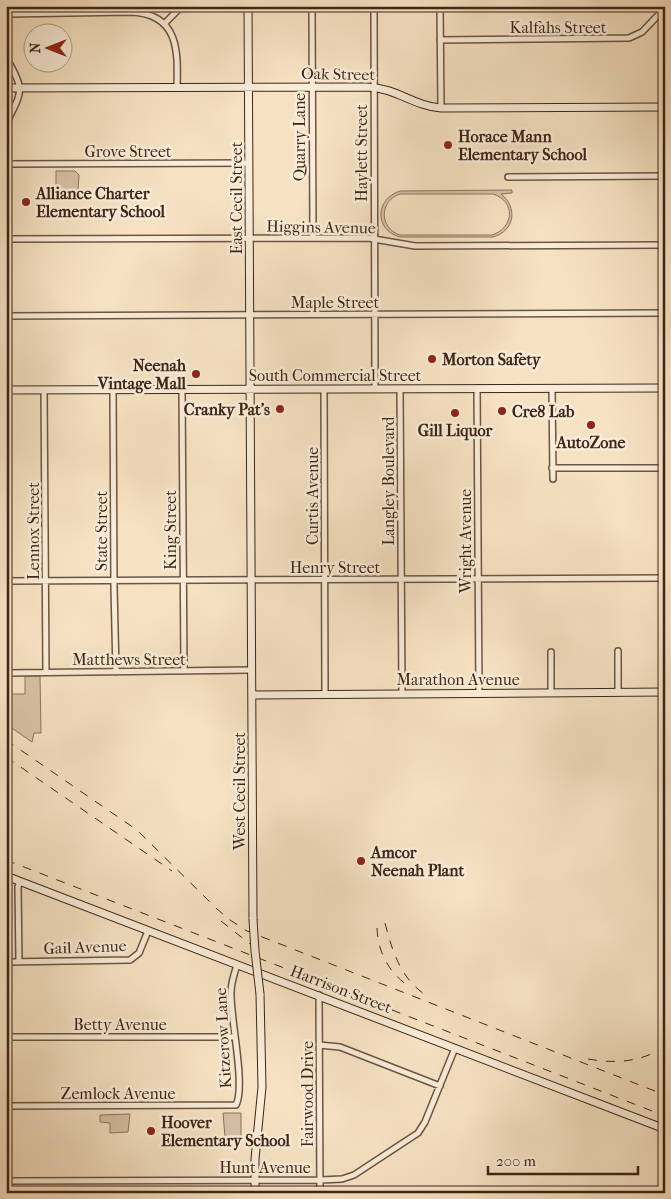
<svg xmlns="http://www.w3.org/2000/svg" width="671" height="1199" font-family="'IM FELL French Canon',serif">
  <style>
    .green { fill: #d7c2a6; stroke: #8b745e; fill-rule: evenodd }
    .lines { fill: none; stroke-linecap: round; stroke-linejoin: round }
    .street-casing { stroke: #6d5442; stroke-width: 8 }
    .secondary-casing { stroke: #3f2517; stroke-width: 9 }
    .street { stroke: #f9ecd8; stroke-width: 5 }
    .secondary { stroke: #f9ecd8; stroke-width: 7 }
    .rail { stroke: #3f2517; stroke-width: 1; stroke-dasharray: 9 9; stroke-linecap: butt }
    .secondary-bridge-casing { stroke: #3f2517; stroke-width: 9; stroke-linecap: butt }
    .secondary-bridge { stroke: #f9ecd8; stroke-width: 7 }
    .poi-dot { fill: #8f2418; stroke: #f9ecd8; stroke-width: 2 }
    .labels { text-anchor: middle; dominant-baseline: central; stroke-width: 5; stroke-linejoin: round; paint-order: stroke }
    .street-label { font-size: 16px; fill: #3f2517; stroke: #f9ecd8 }
    .poi-label { font-size: 16px; font-weight: bold; fill: #3f2517; stroke: #f9ecd8; text-anchor: start }
  </style>
  <rect width="100%" height="100%" fill="#f6e2c3"/>
  <filter id="stains"><feTurbulence type="fractalNoise" baseFrequency=".004" numOctaves="4"/><feColorMatrix values="0 0 0 0 .2 0 0 0 0 .09 0 0 0 0 .02 0 0 0 .5 -.17"/></filter>
  <radialGradient id="worn" r=".72"><stop offset=".6" stop-color="#630" stop-opacity="0"/><stop offset="1" stop-color="#630" stop-opacity=".3"/></radialGradient>
  <path class="green" d="M56 171H75L79 175 78 190H59L56 188Z
    M512 190V193L501 194C518 207 515 231 493 237H400C374 230 375 199 400 191ZM400 194H493C516 201 514 228 492 235H400C379 228 379 201 400 194Z
    M25 676H40L41 733H34L32 742 6 724V694H25Z
    M223 1113H241V1137H225Z
    M130 1114 128 1132 110 1133V1123L100 1122V1115Z"/>
  <g class="lines">
    <g class="street-casing">
      <path id="street" d="M312 6 313 238
        M374 6 375 389
        M440 6 441 108
        M6 14 131 12C179 14 178 51 177 87
        M164 24 182 6
        M440 40 629 38 642 32 665 8
        M6 57C25 92 23 89 6 124
        M6 164 249 163
        M508 177 665 176
        M6 239 368 238 415 246 665 245
        M6 316 665 313
        M477 388 479 694
        M552 388 553 479
        M113 389 114 587 116 672
        M182 389 184 671
        M324 389 325 694
        M400 389 402 693
        M44 390 46 672
        M552 468H665
        M6 581 665 578
        M618 651V692
        M551 652V693
        M6 673 252 670
        M6 962 130 960 139 953 148 931
        M19 962 18 887 20 881
        M319 995 320 1193
        M6 1037H235
        M319 1045 340 1047 440 1086
        M6 1106 236 1105C246 1085 230 1018 231 992 231 983 234 974 237 965
        M6 1181 320 1180 342 1179 354 1175 418 1133 425 1122 455 1048"/>
    </g>
    <g class="secondary-casing">
      <path id="secondary" d="M248 6 253 919
        M6 88 367 87C397 88 413 106 441 108L665 107
        M6 390 665 388
        M252 695 665 692
        M6 876 665 1129
        M255 1193V1159L262 1087 260 994"/>
    </g>
    <use href="#street" class="street"/>
    <use href="#secondary" class="secondary"/>
    <path class="rail" d="M6 740 137 830 217 909 230 920 247 931 665 1095
      M6 757 172 871
      M6 860 665 1116
      M221 921 250 944
      M385 923C393 954 401 980 430 998
      M377 928C378 952 388 971 407 985
      M588 1059C616 1064 640 1062 665 1047"/>
    <g class="secondary-bridge-casing">
      <path id="secondary-bridge" d="M253 919 255 951 260 994"/>
    </g>
    <use href="#secondary-bridge" class="secondary-bridge"/>
  </g>
  <g class="poi-dot">
    <circle cx="448" cy="145" r="5"/>
    <circle cx="26" cy="202" r="5"/>
    <circle cx="432" cy="359" r="5"/>
    <circle cx="196" cy="374" r="5"/>
    <circle cx="280" cy="409" r="5"/>
    <circle cx="502" cy="411" r="5"/>
    <circle cx="455" cy="413" r="5"/>
    <circle cx="591" cy="425" r="5"/>
    <circle cx="361" cy="861" r="5"/>
    <circle cx="151" cy="1131" r="5"/>
  </g>
  <g class="labels">
    <g class="street-label">
      <text x="558" y="27">Kalfahs Street</text>
      <text transform="translate(338 74) rotate(1)">Oak Street</text>
      <text transform="translate(299 137) rotate(-90)">Quarry Lane</text>
      <text x="128" y="151">Grove Street</text>
      <text transform="translate(361 153) rotate(-90)">Haylett Street</text>
      <text transform="translate(236 198) rotate(-90)">East Cecil Street</text>
      <text transform="translate(321 227) rotate(1)">Higgins Avenue</text>
      <text x="335" y="302">Maple Street</text>
      <text x="335" y="375">South Commercial Street</text>
      <text transform="translate(388 481) rotate(-90)">Langley Boulevard</text>
      <text transform="translate(312 496) rotate(-90)">Curtis Avenue</text>
      <text transform="translate(170 530) rotate(-90)">King Street</text>
      <text transform="translate(33 531) rotate(-90)">Lennox Street</text>
      <text transform="translate(101 531) rotate(-90)">State Street</text>
      <text transform="translate(465 541) rotate(-90)">Wright Avenue</text>
      <text x="335" y="567">Henry Street</text>
      <text x="129" y="659">Matthews Street</text>
      <text x="458" y="679">Marathon Avenue</text>
      <text transform="translate(239 791) rotate(-90)">West Cecil Street</text>
      <text transform="translate(85 947) rotate(-2)">Gail Avenue</text>
      <text transform="translate(341 989) rotate(21)">Harrison Street</text>
      <text x="120" y="1024">Betty Avenue</text>
      <text transform="translate(223 1038) rotate(-93)">Kitzerow Lane</text>
      <text x="118" y="1093">Zemlock Avenue</text>
      <text transform="translate(307 1094) rotate(-90)">Fairwood Drive</text>
      <text x="265" y="1167">Hunt Avenue</text>
    </g>
    <g class="poi-label">
      <text x="458" y="136">Horace Mann<tspan x="458" dy="18">Elementary School</tspan></text>
      <text x="36" y="193">Alliance Charter<tspan x="36" dy="18">Elementary School</tspan></text>
      <text x="442" y="359">Morton Safety</text>
      <text x="186" y="365" text-anchor="end">Neenah<tspan x="186" dy="18">Vintage Mall</tspan></text>
      <text x="270" y="409" text-anchor="end">Cranky Pat's</text>
      <text x="512" y="411">Cre8 Lab</text>
      <text x="455" y="430" text-anchor="middle">Gill Liquor</text>
      <text x="591" y="442" text-anchor="middle">AutoZone</text>
      <text x="371" y="852">Amcor<tspan x="371" dy="18">Neenah Plant</tspan></text>
      <text x="161" y="1122">Hoover<tspan x="161" dy="18">Elementary School</tspan></text>
    </g>
  </g>
  <rect width="671" height="1199" fill="none" stroke="#f6e2c3" stroke-width="25"/>
  <rect x="8" y="8" width="656" height="1184" fill="none" stroke="#3f2517" stroke-width="2.5"/>
  <rect x="12" y="12" width="646" height="1174" fill="none" stroke="#3f2517"/>
  <g transform="translate(48 48) rotate(270)"><circle r="24" fill="#f9ecd8" stroke="#af9c8b"/>
  <path d="M0-4L9 19L0 12L-9 19Z" fill="#8f2418"/>
  <text y="-8" font-size="14" font-weight="bold" text-anchor="middle" fill="#3f2517">N</text>
  </g>
  <path d="M488 1166v8h150v-8" fill="none" stroke="#3f2517" stroke-width="2.5"/>
  <text x="496" y="1166" font-size="15" fill="#3f2517" stroke="#f9ecd8" stroke-width="4" paint-order="stroke">200 m</text>
  <rect width="100%" height="100%" filter="url(#stains)"/>
  <rect width="100%" height="100%" fill="url(#worn)"/>
</svg>
